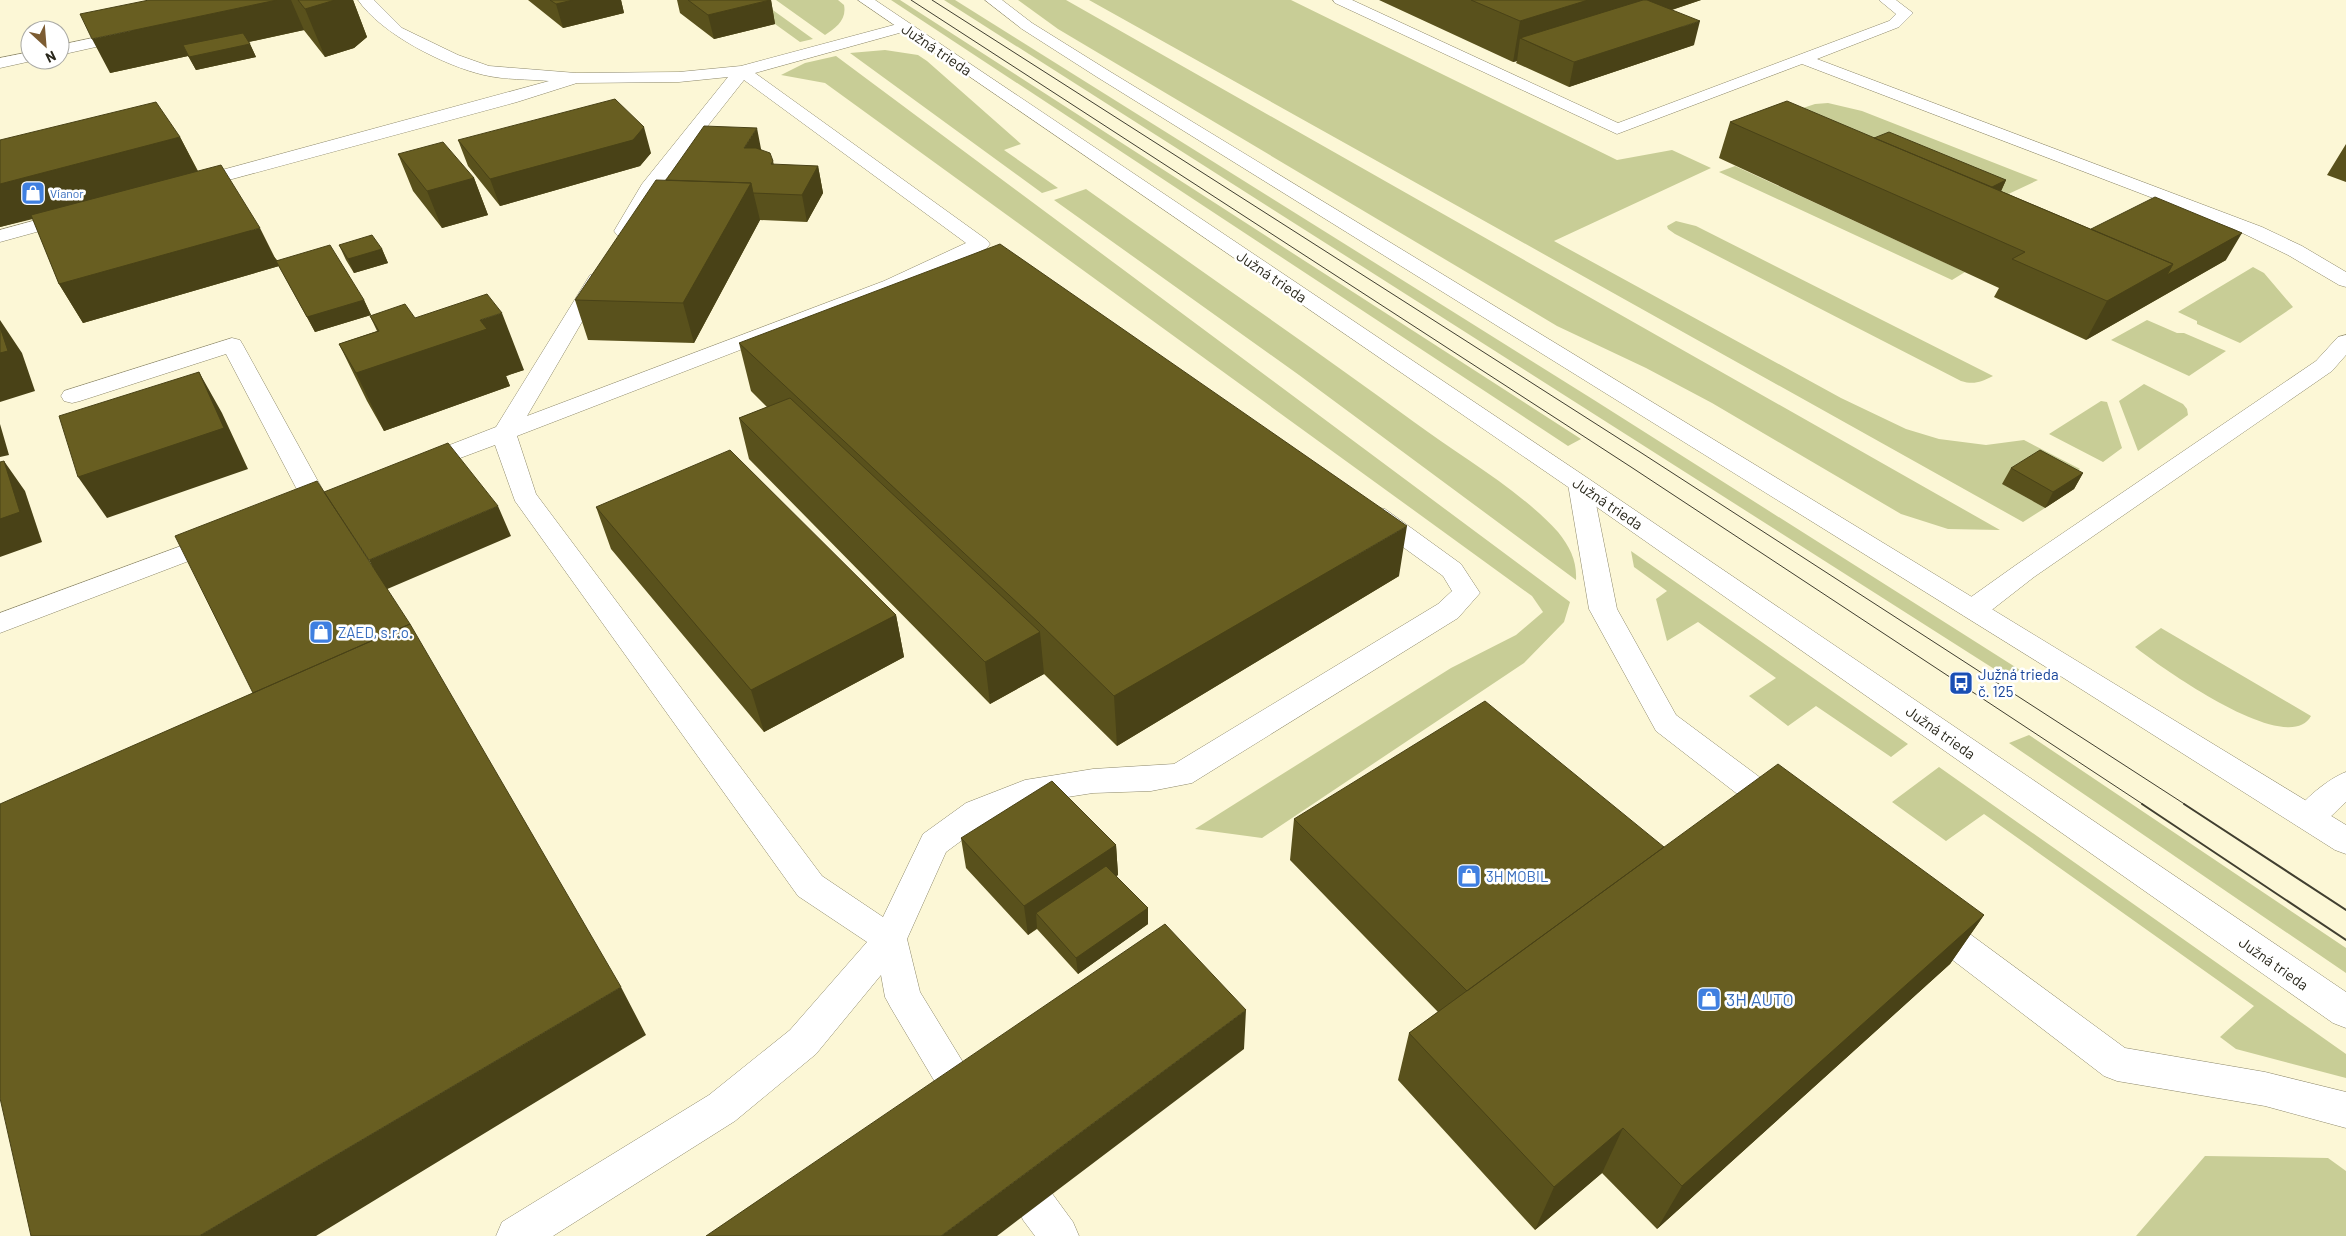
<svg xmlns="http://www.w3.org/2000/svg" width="2346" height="1236" font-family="Barlow,sans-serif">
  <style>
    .green { fill: #c8cd96 }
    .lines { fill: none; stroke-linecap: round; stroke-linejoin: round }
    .lane-casing { stroke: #8d886a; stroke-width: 1 }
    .secondary-casing { stroke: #8d886a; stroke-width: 1 }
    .lane { fill: #fff; fill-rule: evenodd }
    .secondary { fill: #fff; fill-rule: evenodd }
    .tram-far1 { stroke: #413f30; stroke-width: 1 }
    .tram { stroke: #413f30; stroke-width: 2 }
    .wall { fill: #59511c }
    .shaded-wall { fill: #494217 }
    .building { fill: #685e21; stroke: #494217 }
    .labels { text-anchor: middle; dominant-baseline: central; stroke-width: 5; stroke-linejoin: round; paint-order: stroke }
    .far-shop-label { font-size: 12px; fill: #366cbe; stroke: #fff; text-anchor: start }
    .street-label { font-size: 15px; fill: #29271b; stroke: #fff }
    .shop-label { font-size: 15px; fill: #366cbe; stroke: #fff; text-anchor: start }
    .transit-label { font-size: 15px; fill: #164399; stroke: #fff; text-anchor: start }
    .near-shop-label { font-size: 18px; fill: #366cbe; stroke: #fff; text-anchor: start }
  </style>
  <rect width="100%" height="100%" fill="#fcf7d6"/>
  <path class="green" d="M759 0 813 39 800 42 775 24Z
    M776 0H838L844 5C847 20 836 28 825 35Z
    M891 0H900L1581 439 1568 446Z
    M944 0H955L1594 400 2020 670 2010 679Z
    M1018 0H1066L2000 530 1948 529 1901 514 1712 403 1646 368 1557 326 1058 29Z
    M1089 0H1291L1617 160 1672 150 1711 168 1554 241 1841 398 1906 429 1939 439 1986 445 2024 440 2080 469 2061 482 2003 484 2045 508 2023 522Z
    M885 50 918 55 927 61 1021 144 1004 150 1058 188 1042 193 850 53Z
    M836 56 1570 602 1564 622 1524 663 1262 838 1195 829 1451 668 1516 635 1543 612 1532 596 825 83 781 75 805 63Z
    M1828 103 1862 111 2038 180 1987 204 1803 108 1815 104Z
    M1735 166 1965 272 1952 280 1719 172Z
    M1086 189C1195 267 1306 343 1414 422 1460 456 1520 490 1558 532 1570 547 1577 561 1576 580L1299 375 1054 200Z
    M1676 221 1696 226 1993 376C1981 382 1974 385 1961 381L1675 234 1668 229 1667 226Z
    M2253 267 2264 273 2293 307 2240 343 2197 324V321L2178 312Z
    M2147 320 2177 333H2184L2226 351 2189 376 2111 340Z
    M2144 384 2183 404 2187 409 2188 415 2138 451 2119 401Z
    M2101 401 2107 402 2122 448 2103 462 2049 434Z
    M1631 551 1908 744 1891 757 1816 706 1788 726 1749 696 1776 678 1698 622 1667 641 1656 599 1667 591 1634 567Z
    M2161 628 2311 716C2288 759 2159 666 2135 647Z
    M2029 735 2346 948V973L2009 743Z
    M1939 767 2346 1054V1078L2236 1049 2220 1037 2254 1006 1984 814 1946 841 1892 802Z
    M2205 1156 2328 1158 2346 1171V1236H2136Z"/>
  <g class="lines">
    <g class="lane-casing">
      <path id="lane" d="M358 0H374L402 28 458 55 489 66 576 73 679 72 741 66 905 22 910 24 913 27 910 30 755 73 987 240 990 244 987 248 898 289 517 436 536 494 822 876 883 917 923 834 966 803 1025 780 1093 769 1174 764 1438 604 1452 591 1443 576 1367 521 1363 515 1367 509 1376 507 1385 509 1461 564 1480 593 1458 618 1192 783 1151 791 1093 793 1029 803 988 821 946 852 907 939 920 992 980 1090 986 1102 980 1114 967 1120 954 1114 891 1008 885 997 881 975 816 1054 735 1121 553 1236H496L502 1222 709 1095 790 1030 867 942 798 896 515 501 495 445 420 473 411 470 408 465 411 460 496 427 590 275 597 273 604 275 607 279 527 416 884 281 966 243 744 80 657 190 631 235 624 237 617 235 614 231 642 184 728 77 679 82 577 83 517 102 199 188H185L183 184 185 180 549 81C528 79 505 80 484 75 445 66 381 34 358 0Z
        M1333 0H1352L1618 123 1889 21 1896 14 1879 0H1896L1913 13 1899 27 1817 59 2262 227 2302 246 2346 272V287L2339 285 2288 255 2234 229 1802 64 1617 134 1335 3Z
        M130 30 136 32 138 35 136 38 60 55V45Z
        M30 52V60H36L0 68V58Z
        M73 210 80 212 83 216 80 220 0 242V230Z
        M2346 335V355L2332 371 2034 577 1984 616 1974 618 1964 616 1960 609 1964 602 2016 565 2316 361 2338 337Z
        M232 338 240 340 243 345 330 503 326 509 317 511 308 509 304 503 226 354 80 401 72 403 64 401 61 396 64 391Z
        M1580 476 1589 479 1592 484 1617 609 1676 715 1789 799 1794 808 1789 817 1778 820 1767 817 1656 731 1589 609 1568 484 1571 479Z
        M219 532 228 534 232 540 228 546 0 633V613Z
        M2346 772V802C2330 816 2320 833 2297 826L2292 817C2301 801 2329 778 2346 772Z
        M1932 911 1944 915 2125 1048 2265 1072 2346 1092V1128L2265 1106 2117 1081 2104 1076 1920 935 1915 925 1920 915Z
        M1037 1186 1051 1192 1073 1222 1079 1236H1035L1023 1220 1017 1206 1023 1192Z"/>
    </g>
    <g class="secondary-casing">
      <path id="secondary" d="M858 0H875L1589 479 2346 992V1028L2333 1023 1571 489Z
        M985 0H1002L1032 23 1109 71 2346 825V854L2335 850 2062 677 1097 77 1022 29Z"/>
    </g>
    <use href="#lane" class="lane"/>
    <use href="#secondary" class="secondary"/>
    <path class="tram-far1" d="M911 0 1631 467 2144 805
      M932 0 1640 452 2186 805"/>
    <path class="tram" d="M2142 804 2346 940
      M2184 804 2346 910"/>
  </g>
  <path class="wall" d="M149 0H353L367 37 354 48 325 57 303 29 304 30 249 42 256 57 196 70 188 56 110 73Z
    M528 0H621L624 13 563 28Z
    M677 0H771L775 24 714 39 680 13Z
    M1379 0H1701L1672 10 1694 45 1569 87 1516 63 1517 61 1513 62Z
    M1730 122 1874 138 2006 180 2001 191 2091 229 2226 260 2086 340 1994 297 1999 288 1719 158Z
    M180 137 198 171 277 260 364 300 371 315 315 332 279 266 83 323 59 284 33 219 0 227V140Z
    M458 140 651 153 640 166 500 206 468 166Z
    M2346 144V182L2327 175Z
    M761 150 773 161 774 165 818 166 823 193 807 222 760 220 694 343 588 340 575 300 666 180Z
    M398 154 474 178 488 215 442 228 413 191Z
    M339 245 382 249 388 263 354 273 346 260Z
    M370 316 415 318 524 370 506 376 510 386 384 431 367 401 339 344 377 331Z
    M739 343 1399 576 1117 746 1044 674 990 704 749 459 739 418 767 407 751 391Z
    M2011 468 2083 473 2074 489 2045 508 2002 484Z
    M596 507 896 615 904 657 764 732 611 549Z
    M1294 819 1664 847 1984 915 1950 964 1657 1229 1602 1173 1535 1230 1398 1080 1409 1033 1438 1012 1290 860Z
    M961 838 1116 845 1118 875 1116 876 1148 908V924L1078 974 1037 929 1028 935 966 868Z"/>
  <path class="shaded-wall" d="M277 0H291L304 30 188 55 183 45 188 56 110 73 92 39Z
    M335 0H353L367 37 354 48 325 57 305 9Z
    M573 0H621L624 13 563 28 556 4Z
    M771 0 775 24 714 39 708 15Z
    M1588 0H1701L1547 51 1520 38 1517 61 1513 62 1520 21Z
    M1700 21 1694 45 1569 87 1574 62Z
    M250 44 256 57 196 70 189 57Z
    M644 127 651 153 640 166 500 206 490 179Z
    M757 128 762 154 744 148Z
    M180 137 199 174 0 227V184Z
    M818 166 823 193 807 222 802 195Z
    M474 178 488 215 442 228 427 191Z
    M2006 180 1994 207 1978 194Z
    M751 183 760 220 694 343 683 303Z
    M260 228 279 266 83 323 59 284Z
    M2242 233 2226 260 2086 340 2107 301 2173 264Z
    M382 249 388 263 354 273 348 259Z
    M364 300 371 315 315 332 307 317Z
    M502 313 524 370 506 376 510 386 384 431 356 373 480 320Z
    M0 320 22 353 35 391 0 402Z
    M199 372 222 413 248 469 107 518 78 477Z
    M0 424 9 455 0 457Z
    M4 461 25 491 42 542 0 557V519Z
    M2083 473 2074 489 2045 508 2053 492Z
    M498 506 511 536 385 590 369 560Z
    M1407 526 1399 576 1117 746 1114 696Z
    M896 615 904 657 764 732 751 690Z
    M1040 632 1044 674 990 704 985 662Z
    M1116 845 1118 875 1045 923 1036 913 1037 928 1028 935 1024 906Z
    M1148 908V924L1078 974 1076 958Z
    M1984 915 1950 964 1657 1229 1682 1186Z
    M621 987 646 1035 316 1236H199Z
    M1246 1010 1244 1049 997 1236H941Z
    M1623 1128 1602 1173 1535 1230 1554 1187Z"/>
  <path class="building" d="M149 0H277L92 39 80 14Z
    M298 0H335L305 9Z
    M550 0H573L556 4Z
    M688 0H770L708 15Z
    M1471 0H1588L1520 21Z
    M1643 0H1647L1700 21 1574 62 1520 38Z
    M243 33 250 44 189 57 183 45Z
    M615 99 644 127 633 140 490 179 458 140Z
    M1787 101 2173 264 2107 301 2012 259 2025 252 1730 122Z
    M156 102 180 137 0 184V140Z
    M704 126 757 128 744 148H756L770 153 773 161 771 164 818 166 802 195 753 193 751 183 666 180Z
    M1889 132 2006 180 1992 187 1874 138Z
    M443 142 474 178 427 191 398 154Z
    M221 165 260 228 59 284 31 215Z
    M656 180 751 183 683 303 575 300Z
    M2155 197 2242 233 2167 275 2173 264 2091 229Z
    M372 235 382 249 348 259 339 245Z
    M1000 244 1407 526 1114 696 1039 623 739 343Z
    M330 245 364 300 307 317 276 261Z
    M487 294 502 313 480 320 487 329 356 373 339 344 379 331 370 316 405 304 415 318Z
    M0 327 8 351 0 353Z
    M199 372 224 428 78 477 59 416Z
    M790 398 1040 632 985 662 739 418Z
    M448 443 498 506 369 560 324 492Z
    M730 450 896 615 751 690 596 507Z
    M2040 450 2083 473 2053 492 2011 468Z
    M4 461 20 512 0 519V462Z
    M317 481 410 624 253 693 175 536Z
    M410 624 621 987 199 1236H31L0 1098V804Z
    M1485 701 1664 847 1467 991 1294 819Z
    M1778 764 1984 915 1682 1186 1623 1128 1554 1187 1409 1033Z
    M1052 781 1116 845 1024 906 961 838Z
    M1106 866 1148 908 1076 958 1036 913Z
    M1165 924 1246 1010 941 1236H706Z"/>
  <defs>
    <g id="shop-square" transform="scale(1.25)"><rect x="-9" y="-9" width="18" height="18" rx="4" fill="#3f7fe0" stroke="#fff"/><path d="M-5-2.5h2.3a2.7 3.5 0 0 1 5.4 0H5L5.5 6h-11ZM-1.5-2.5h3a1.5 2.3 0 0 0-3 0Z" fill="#fff"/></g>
    <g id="bus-square" transform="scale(1.25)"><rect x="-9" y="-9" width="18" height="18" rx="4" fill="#1a4fb4" stroke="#fff"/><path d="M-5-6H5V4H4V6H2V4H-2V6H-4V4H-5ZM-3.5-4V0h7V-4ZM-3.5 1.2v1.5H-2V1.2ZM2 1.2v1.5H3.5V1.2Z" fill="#fff"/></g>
  </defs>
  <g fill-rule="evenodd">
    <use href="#shop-square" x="33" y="193"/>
    <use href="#shop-square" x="321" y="632"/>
    <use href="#bus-square" x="1961" y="683"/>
    <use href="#shop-square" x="1469" y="876"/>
    <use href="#shop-square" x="1709" y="999"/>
  </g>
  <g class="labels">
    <g class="far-shop-label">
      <text x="50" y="193">Vianor</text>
    </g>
    <g class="street-label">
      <text transform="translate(937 49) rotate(34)">Južná trieda</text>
      <text transform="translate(1272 276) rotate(34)">Južná trieda</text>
      <text transform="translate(1608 503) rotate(34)">Južná trieda</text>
      <text transform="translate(1941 732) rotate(35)">Južná trieda</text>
      <text transform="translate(2274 963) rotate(35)">Južná trieda</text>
    </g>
    <g class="shop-label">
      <text x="338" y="632">ZAED, s.r.o.</text>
      <text x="1486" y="876">3H MOBIL</text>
    </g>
    <g class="transit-label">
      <text x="1978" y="674">Južná trieda<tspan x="1978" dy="17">č. 125</tspan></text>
    </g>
    <g class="near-shop-label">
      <text x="1726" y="999">3H AUTO</text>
    </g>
  </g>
  <g transform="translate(45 45) rotate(154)"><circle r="24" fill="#ffffff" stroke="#a9a9a4"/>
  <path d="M0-4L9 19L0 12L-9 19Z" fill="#7c5c32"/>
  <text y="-8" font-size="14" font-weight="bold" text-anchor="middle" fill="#29271b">N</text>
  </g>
</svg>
